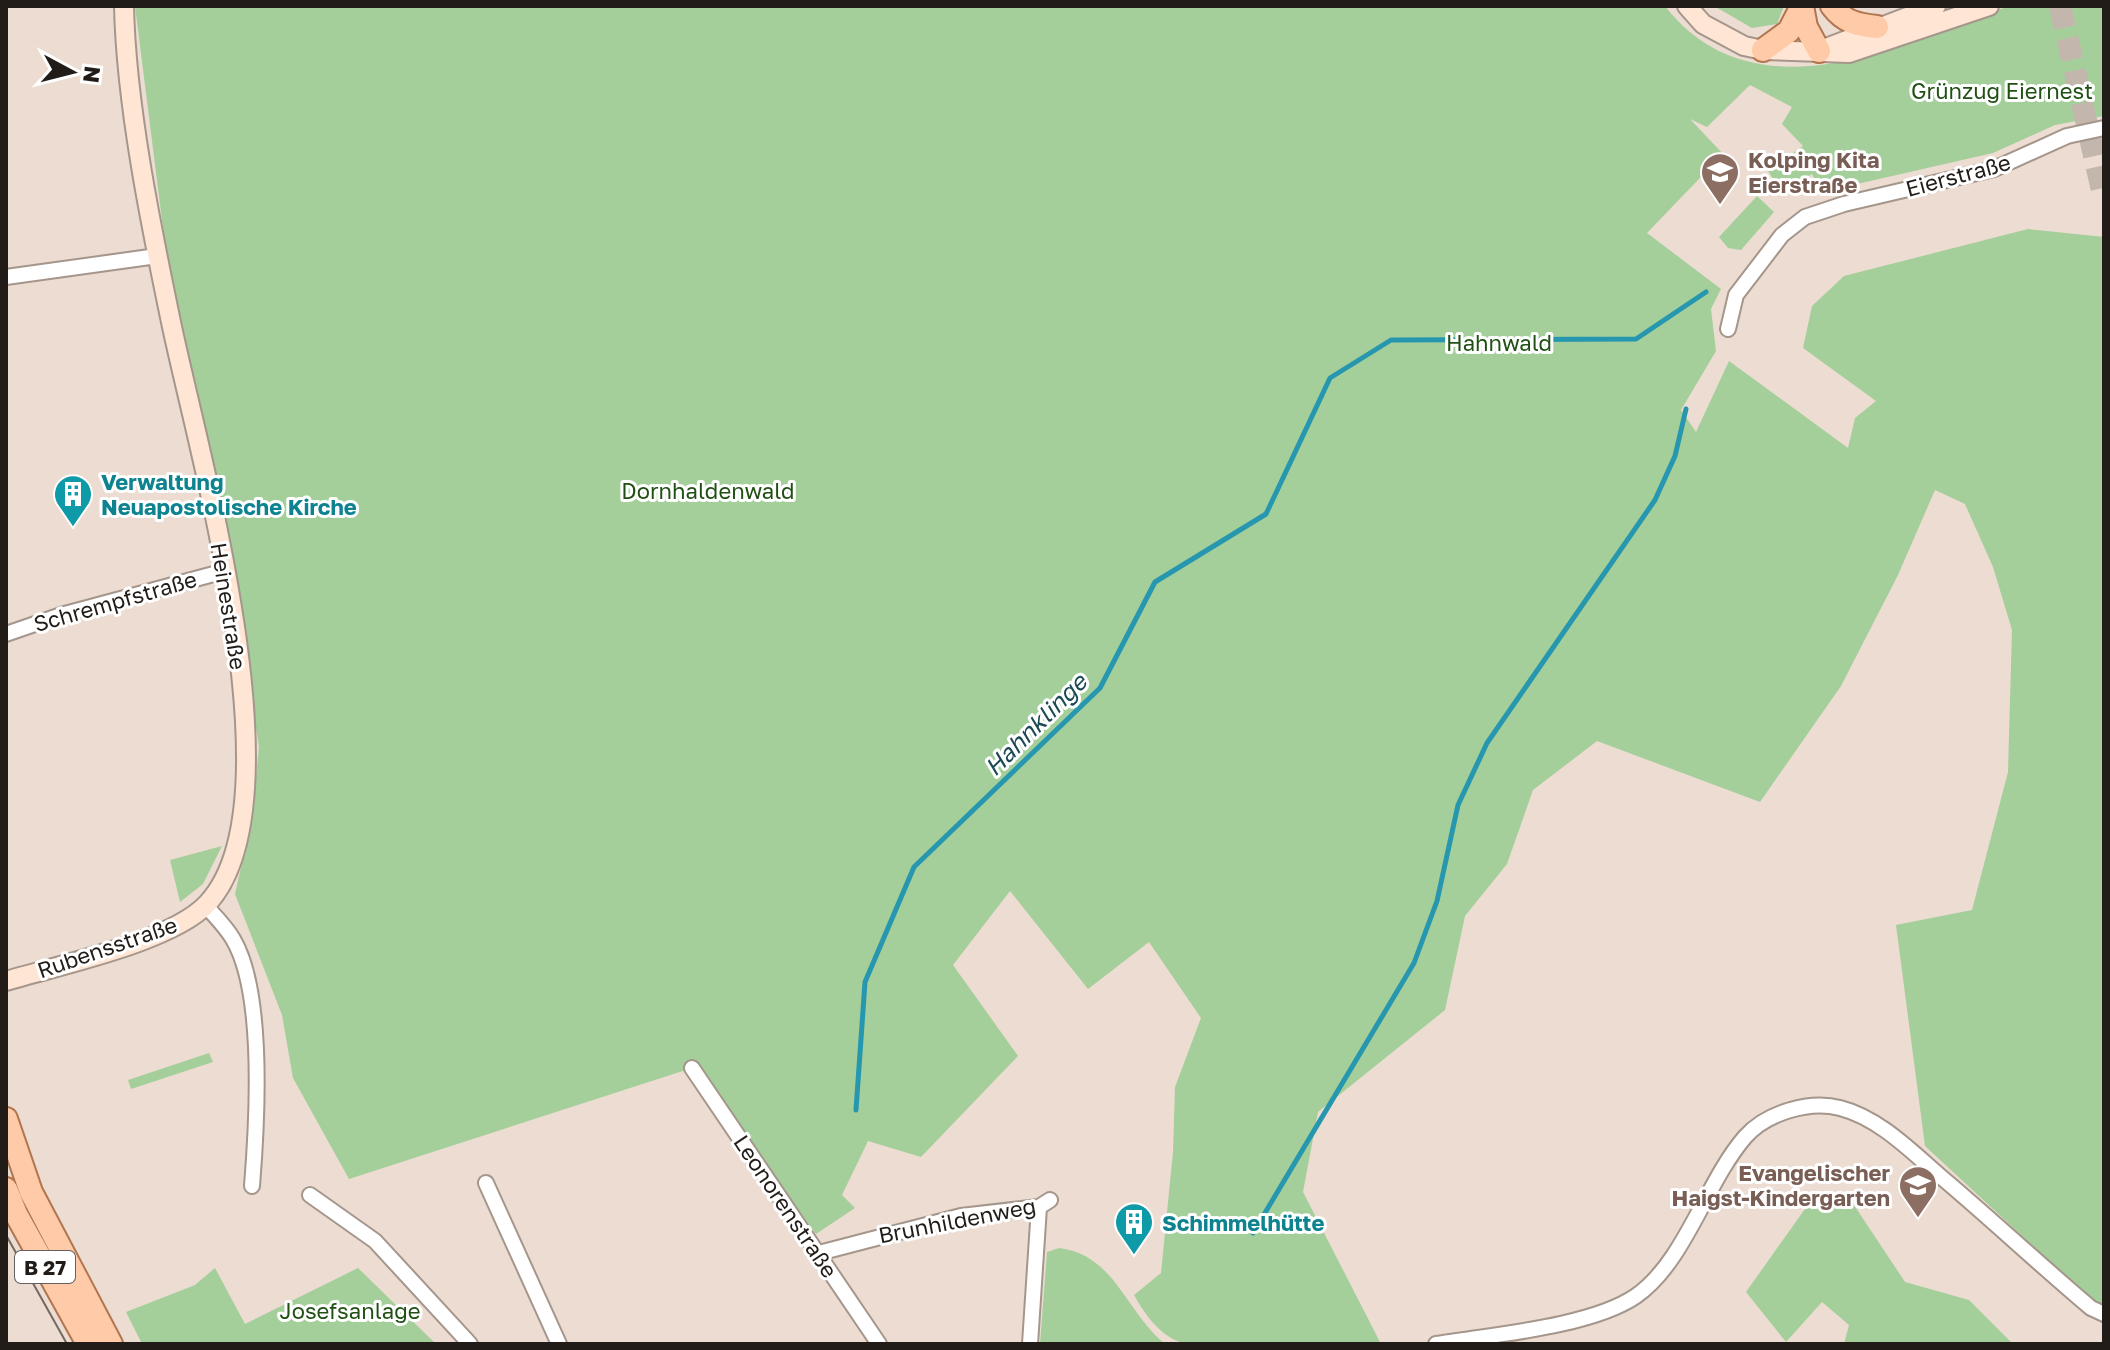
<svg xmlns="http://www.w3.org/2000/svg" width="2110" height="1350" font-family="'Golos Text',sans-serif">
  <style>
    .green { fill: #a4cf9b }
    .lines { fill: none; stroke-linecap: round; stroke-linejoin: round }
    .stream { stroke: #2797af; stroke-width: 5 }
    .primary-tunnel { stroke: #c3b6ac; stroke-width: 22; stroke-dasharray: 22 11; stroke-linecap: butt }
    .street-casing { stroke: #a5968c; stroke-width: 18 }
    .secondary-casing { stroke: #a5968c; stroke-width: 22 }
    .primary-casing { stroke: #b17650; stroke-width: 26 }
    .street { stroke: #fff; stroke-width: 14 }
    .secondary { stroke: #ffe5d4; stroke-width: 18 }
    .primary { stroke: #fecaa8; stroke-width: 22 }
    .tram { stroke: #726962; stroke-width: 2 }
    .labels { text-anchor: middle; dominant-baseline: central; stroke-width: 6; stroke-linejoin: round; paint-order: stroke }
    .shield { fill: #fff; stroke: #64605d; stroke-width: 2 }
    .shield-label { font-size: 20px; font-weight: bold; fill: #211c18 }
    .park-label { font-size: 22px; fill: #205013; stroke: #fff }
    .education-label { font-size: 22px; font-weight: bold; fill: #785e54; stroke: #fff; text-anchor: start }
    .street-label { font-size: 22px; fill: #211c18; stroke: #fff }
    .culture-label { font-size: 22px; font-weight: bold; fill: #0d838f; stroke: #fff; text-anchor: start }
    .water-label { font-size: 24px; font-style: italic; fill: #1c4954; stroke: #fff }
  </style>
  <rect width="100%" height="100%" fill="#ecdcd1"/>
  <path class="green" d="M135 6H1665C1734 95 1841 69 1933 35 1958 26 1986 11 2013 6 2041 1 2075 6 2104 6V116L2055 125 1993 153 1822 192 1812 174 1781 191 1768 171 1803 146 1782 124 1792 107 1750 85 1707 127 1690 119 1723 154 1647 233 1721 289 1711 309 1716 351 1681 410 1696 432 1729 361 1848 448 1855 418 1876 401 1803 348 1812 306 1844 276 2028 229 2104 237V1312L1925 1146 1896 925 1972 910 2008 772 2012 630 1993 567 1965 504 1935 490 1898 575 1841 686 1760 802 1597 741 1533 790 1507 864 1465 916 1445 1010 1318 1112 1303 1192 1381 1344H1187C1162 1339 1146 1316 1134 1295L1161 1273 1173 1152 1175 1087 1201 1018 1149 942 1088 989 1010 891 953 965 1018 1056 921 1157 868 1141 842 1195 855 1208 816 1234 692 1068 349 1179 293 1078 282 1015 235 894 252 818 259 747 221 503 165 244Z
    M1714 6H1784L1777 24 1752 28Z
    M1757 196 1774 212 1741 250 1728 248 1719 237Z
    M222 846 203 884 180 902 170 860Z
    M209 1053 213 1062 131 1089 128 1080Z
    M1848 1196 1905 1282 1969 1300 2013 1344H1844L1849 1325 1822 1302 1786 1342 1746 1292 1812 1199Z
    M1059 1248C1115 1255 1125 1311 1165 1344H1040L1047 1252Z
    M215 1268 245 1324 358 1268 436 1344H142L126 1312 195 1285Z"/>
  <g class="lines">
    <path class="stream" d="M856 1110 865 982 914 867 1100 688 1155 582 1266 514 1330 378 1391 340 1636 339 1706 292
      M1253 1233 1414 963 1437 901 1458 805 1487 743 1655 500 1675 456 1686 409"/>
    <path class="primary-tunnel" d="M2060 6 2104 199"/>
    <g class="street-casing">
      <path id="street" d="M6 277 157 256
        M1728 329 1736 295 1782 235 1805 217 1844 204 1994 169 2067 136 2104 128
        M6 634 61 615 225 571
        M205 905C215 916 226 927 233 939 265 993 257 1124 252 1186
        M692 1068 879 1344
        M486 1183 559 1344
        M310 1195 375 1241 470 1344
        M819 1253 961 1216 1039 1207 1050 1200
        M1030 1344 1039 1207
        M1436 1344C1490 1335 1591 1327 1636 1296 1685 1262 1706 1182 1745 1137 1766 1113 1809 1100 1840 1108 1879 1118 1911 1151 1940 1176 1991 1219 2040 1265 2091 1308L2104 1314"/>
    </g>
    <g class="secondary-casing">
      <path id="secondary" d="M1687 6 1703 24 1744 46 1763 50 1849 53 1989 6
        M1821 50 1936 6
        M6 981C59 965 171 942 207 904 302 803 197 449 171 322 151 226 126 104 124 6"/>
    </g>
    <g class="primary-casing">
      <path id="primary" d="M1802 6 1806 27 1819 51
        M1832 6C1844 22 1857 25 1877 27
        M1763 50 1789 31 1802 6
        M6 1119 31 1192 111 1344
        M6 1189 16 1214 88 1344"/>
    </g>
    <use href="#street" class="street"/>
    <use href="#secondary" class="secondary"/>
    <use href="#primary" class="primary"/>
    <path class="tram" d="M6 1235 67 1344"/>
  </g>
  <defs>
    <g id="school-pin" transform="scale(2)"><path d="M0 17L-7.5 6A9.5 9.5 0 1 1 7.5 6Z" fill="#8d6e63" stroke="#fff"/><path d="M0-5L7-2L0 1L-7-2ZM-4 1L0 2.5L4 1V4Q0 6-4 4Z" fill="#fff"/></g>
    <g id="building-pin" transform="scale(2)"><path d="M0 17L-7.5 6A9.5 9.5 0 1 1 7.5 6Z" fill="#0f9aa8" stroke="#fff"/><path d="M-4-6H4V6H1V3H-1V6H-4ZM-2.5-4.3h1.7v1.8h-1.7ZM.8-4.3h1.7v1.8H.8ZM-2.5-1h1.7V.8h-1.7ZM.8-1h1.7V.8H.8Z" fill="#fff"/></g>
  </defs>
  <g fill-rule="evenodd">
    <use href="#school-pin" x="1720" y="172"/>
    <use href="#building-pin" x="73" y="494"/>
    <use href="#school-pin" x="1918" y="1185"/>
    <use href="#building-pin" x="1134" y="1222"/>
  </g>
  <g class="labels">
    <rect class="shield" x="15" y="1251" width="60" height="32" rx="6"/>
    <g class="shield-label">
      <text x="45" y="1267">B 27</text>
    </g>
    <g class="park-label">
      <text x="2002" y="90">Grünzug Eiernest</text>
      <text x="1499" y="342">Hahnwald</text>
      <text x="708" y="490">Dornhaldenwald</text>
      <text x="350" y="1310">Josefsanlage</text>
    </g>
    <g class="education-label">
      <text x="1748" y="159">Kolping Kita<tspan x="1748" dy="25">Eierstraße</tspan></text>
      <text x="1890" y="1172" text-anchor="end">Evangelischer<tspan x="1890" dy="25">Haigst-Kindergarten</tspan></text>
    </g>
    <g class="street-label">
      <text transform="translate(1958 175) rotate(-15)">Eierstraße</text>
      <text transform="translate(115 601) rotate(-16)">Schrempfstraße</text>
      <text transform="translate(229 606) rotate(81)">Heinestraße</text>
      <text transform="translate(107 947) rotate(-19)">Rubensstraße</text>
      <text transform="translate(786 1206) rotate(56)">Leonorenstraße</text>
      <text transform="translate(957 1220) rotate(-11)">Brunhildenweg</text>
    </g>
    <g class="culture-label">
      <text x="101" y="481">Verwaltung<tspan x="101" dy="25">Neuapostolische Kirche</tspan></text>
      <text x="1162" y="1222">Schimmelhütte</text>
    </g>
    <g class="water-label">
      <text transform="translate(1035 724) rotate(-45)">Hahnklinge</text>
    </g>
  </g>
  <rect width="2110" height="1350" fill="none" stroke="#211c18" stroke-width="16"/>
  <g transform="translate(72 72) rotate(97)" stroke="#ffffff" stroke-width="6" paint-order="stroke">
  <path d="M0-6L14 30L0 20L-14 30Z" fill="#211c18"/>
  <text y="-12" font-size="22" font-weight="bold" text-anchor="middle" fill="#211c18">N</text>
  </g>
</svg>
